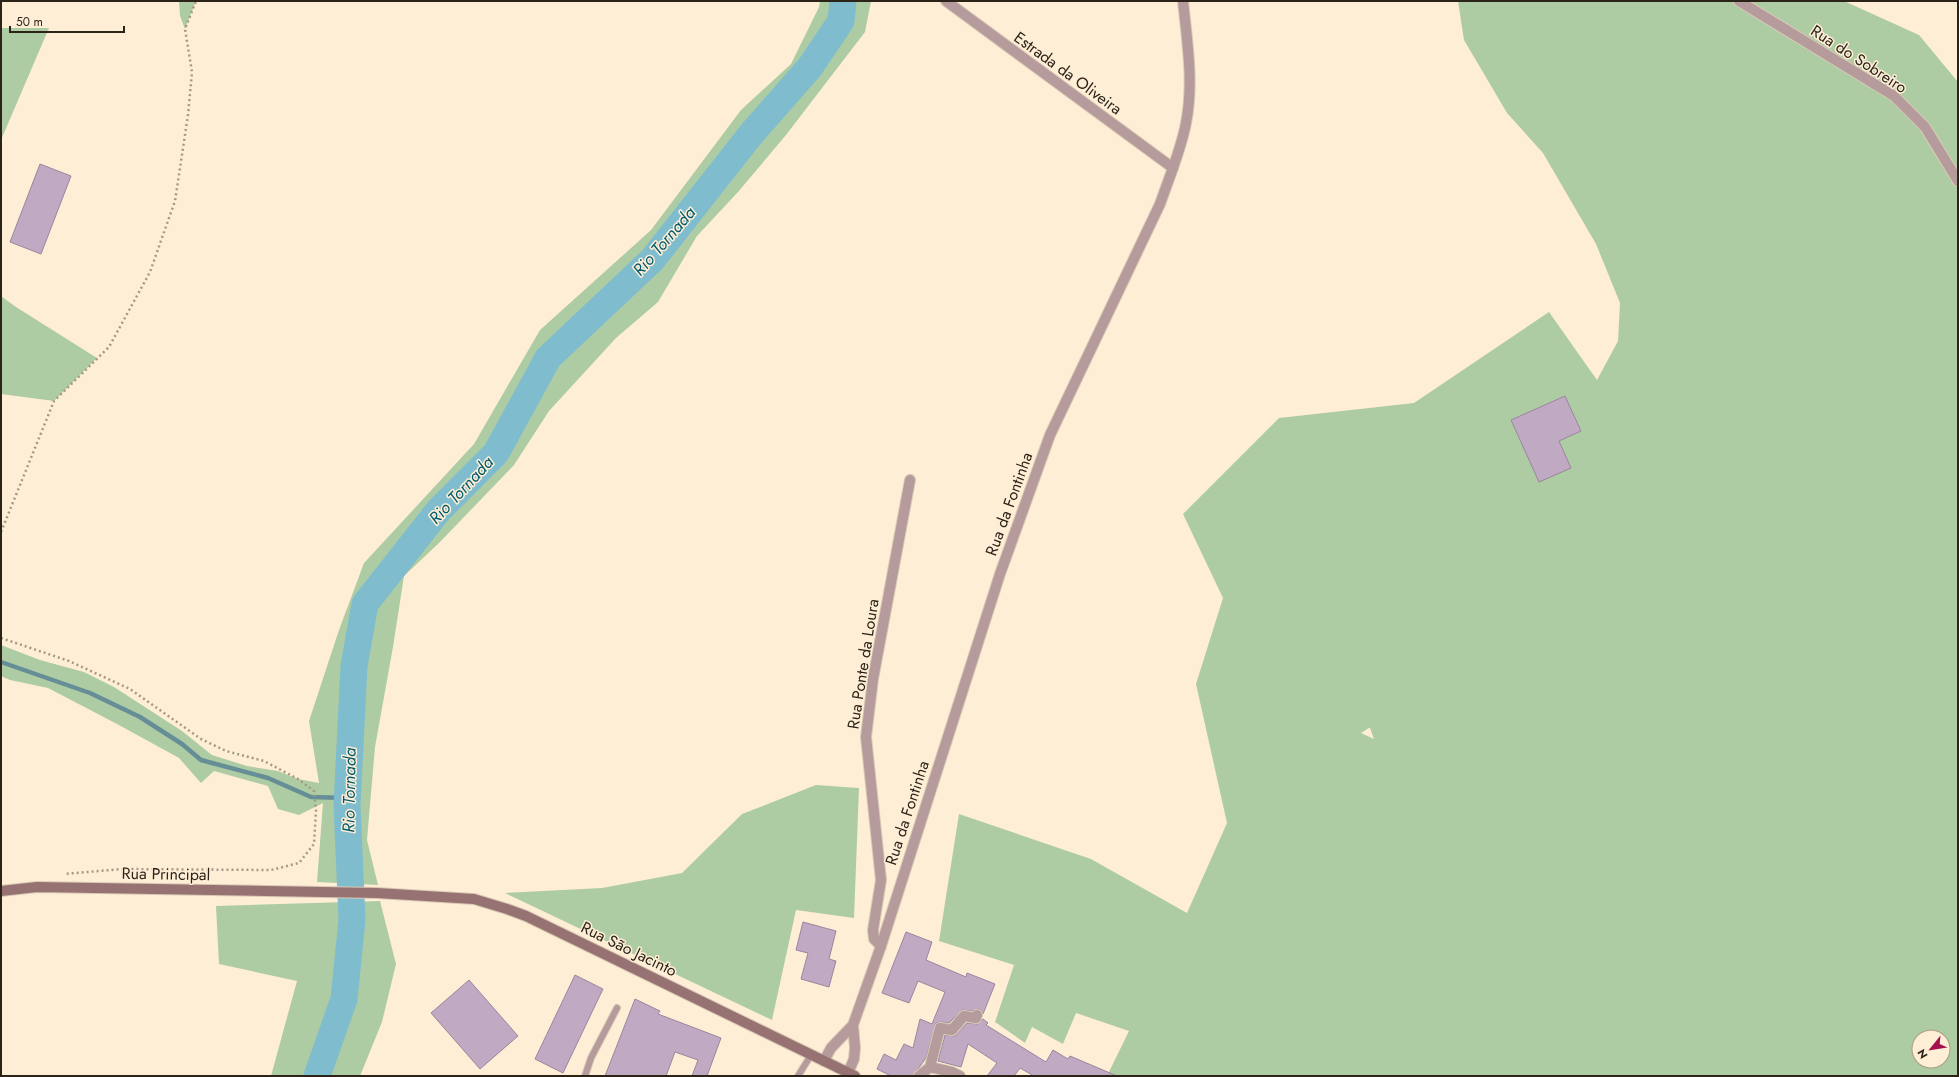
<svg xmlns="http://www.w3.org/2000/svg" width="1959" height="1077" font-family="Jost,sans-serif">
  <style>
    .green { fill: #aecca4; fill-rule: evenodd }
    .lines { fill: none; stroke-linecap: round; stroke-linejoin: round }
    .stream { stroke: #668e97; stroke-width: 4.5 }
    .river { stroke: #7fbcce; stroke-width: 27 }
    .building { fill: #c0a9c3; stroke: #9b859e }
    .service-casing { stroke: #d9c9b4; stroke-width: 8 }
    .minor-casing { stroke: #d9c9b4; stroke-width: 12 }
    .tertiary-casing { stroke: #d9c9b4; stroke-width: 12 }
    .secondary-casing { stroke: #d9c9b4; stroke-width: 12 }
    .path { stroke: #a59886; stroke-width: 2.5; stroke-dasharray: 2 3; stroke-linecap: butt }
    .service { stroke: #b59b9b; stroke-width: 6 }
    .minor { stroke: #b59b9b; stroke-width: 10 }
    .tertiary { stroke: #b59b9b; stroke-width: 10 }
    .secondary { stroke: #977272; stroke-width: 10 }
    .labels { text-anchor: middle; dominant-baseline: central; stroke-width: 3; stroke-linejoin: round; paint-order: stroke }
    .street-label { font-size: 16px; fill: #2b2318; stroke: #ffeed6 }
    .water-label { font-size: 17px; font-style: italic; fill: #005a6d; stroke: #ffeed6 }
  </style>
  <rect width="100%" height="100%" fill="#ffeed6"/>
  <path class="green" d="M179 1H196L185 29 180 16Z
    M820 1H871L865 32 786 135 738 192 697 236 658 302 616 338 549 411 514 465 440 542 404 576 393 647 375 747 367 840 378 885 317 882 323 803 299 815 278 809 268 786 214 771 201 783 179 758 117 724 48 688 10 680 1 676V645L40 660 84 672 114 687 182 731 212 755 247 766 278 771 298 779 319 783 309 721 339 630 364 563 474 444 540 330 651 230 741 110 791 64 819 7Z
    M1458 1H1844L1919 35 1958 82V1076H1107L1129 1031 1076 1013 1063 1044 1032 1027 1025 1043 995 1022 1014 965 939 941 959 814 1091 859 1187 913 1227 823 1196 684 1223 598 1183 514 1279 418 1414 403 1549 312 1597 380 1618 341 1620 303 1596 244 1543 153 1507 113 1464 40ZM1369 728H1370L1374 739 1361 733ZM1919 1037H1943V1061H1919Z
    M1 28H49L1 140Z
    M1 296 16 307 97 358 54 401 1 394Z
    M816 785 859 788 854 918 796 910 772 1020 505 893 602 888 682 873 742 814Z
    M380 901 396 964 382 1022 360 1076H271L297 981 219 964 216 906Z"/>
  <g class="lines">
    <path class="stream" d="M1 662 90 693 140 717 182 744 201 760 268 778 311 797 347 798"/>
    <path class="river" d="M317 1076 344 999 352 920 347 805 354 666 365 604 439 510 496 453 548 358 652 260 752 133 810 67 841 21 843 1"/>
  </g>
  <path class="building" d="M40 164 71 176 41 254 10 242Z
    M1565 396 1581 431 1559 441 1571 468 1539 482 1511 420Z
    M803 922 836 931 829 959 836 961 829 987 801 979 808 953 796 950Z
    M906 932 932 942 926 960 966 977 967 973 995 984 983 1014 979 1009 972 1011 962 1010 949 1023 941 1022 936 1023 926 1058 913 1076H891L877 1069 884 1054 896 1060 904 1044 913 1048 920 1019 932 1024 945 992 918 981 909 1003 882 993Z
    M575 975 603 989 563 1073 535 1059Z
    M469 980 518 1036 480 1069 431 1013Z
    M635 999 660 1011 658 1014 721 1038 707 1076H692L698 1060 675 1052 666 1076H605Z
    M983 1019 988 1023 986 1025 1046 1062 1053 1050 1068 1059 1070 1056 1117 1076H1034L1020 1068 1014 1076H987L997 1063 968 1044 961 1067 938 1061 945 1035 955 1036 967 1023 978 1024Z"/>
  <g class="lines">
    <g class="service-casing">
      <path id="service" d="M585 1076 591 1058 617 1008
        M798 1076 811 1055"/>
    </g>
    <g class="minor-casing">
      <path id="minor" d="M946 1 1173 168
        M1739 1 1894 96 1925 127 1958 181
        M881 946 874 939 873 930 881 880 866 737 873 679 910 480
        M930 1067 940 1028 952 1030 964 1016 976 1018 977 1015
        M919 1076 930 1067 952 1072 960 1076"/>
    </g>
    <g class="tertiary-casing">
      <path id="tertiary" d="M824 1061 831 1048 853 1025
        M848 1073 854 1059 855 1048 853 1025 881 946 1000 574 1050 435 1160 204C1169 178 1181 150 1186 123 1194 83 1187 41 1183 1"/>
    </g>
    <g class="secondary-casing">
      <path id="secondary" d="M1 891 37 887 377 893 474 899 507 909 526 916 855 1076"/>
    </g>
    <path class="path" d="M1 532 54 401 109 347 150 272 175 201 188 115 192 72 185 29 196 1
      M1 638 69 661 130 689 201 739 226 751 264 761 298 779 314 791 316 811 314 844 299 863 271 870 122 869 64 874"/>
    <use href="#service" class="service"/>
    <use href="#minor" class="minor"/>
    <use href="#tertiary" class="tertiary"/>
    <use href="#secondary" class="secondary"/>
  </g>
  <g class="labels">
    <g class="street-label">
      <text transform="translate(1859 59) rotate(33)">Rua do Sobreiro</text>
      <text transform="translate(1068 73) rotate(36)">Estrada da Oliveira</text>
      <text transform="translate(1009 504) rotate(-70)">Rua da Fontinha</text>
      <text transform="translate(863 664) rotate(-81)">Rua Ponte da Loura</text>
      <text transform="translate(907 813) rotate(-72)">Rua da Fontinha</text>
      <text transform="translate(166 874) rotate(1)">Rua Principal</text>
      <text transform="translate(629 949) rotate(26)">Rua São Jacinto</text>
    </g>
    <g class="water-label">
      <text transform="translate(664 241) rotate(-49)">Rio Tornada</text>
      <text transform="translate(461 490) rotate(-47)">Rio Tornada</text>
      <text transform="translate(349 790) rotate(-89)">Rio Tornada</text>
    </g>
  </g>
  <rect width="1959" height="1077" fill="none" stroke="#2b2318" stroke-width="4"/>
  <g transform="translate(1931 1049) rotate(240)"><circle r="19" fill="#ffeed6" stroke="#aa9d8a"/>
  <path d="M0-3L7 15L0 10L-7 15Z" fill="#a40f4d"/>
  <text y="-6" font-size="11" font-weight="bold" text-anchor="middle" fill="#2b2318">N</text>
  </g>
  <path d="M10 26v6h114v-6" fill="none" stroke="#2b2318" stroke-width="2"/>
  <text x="16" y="26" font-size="12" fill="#2b2318" stroke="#ffeed6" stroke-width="3" paint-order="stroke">50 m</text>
</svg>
